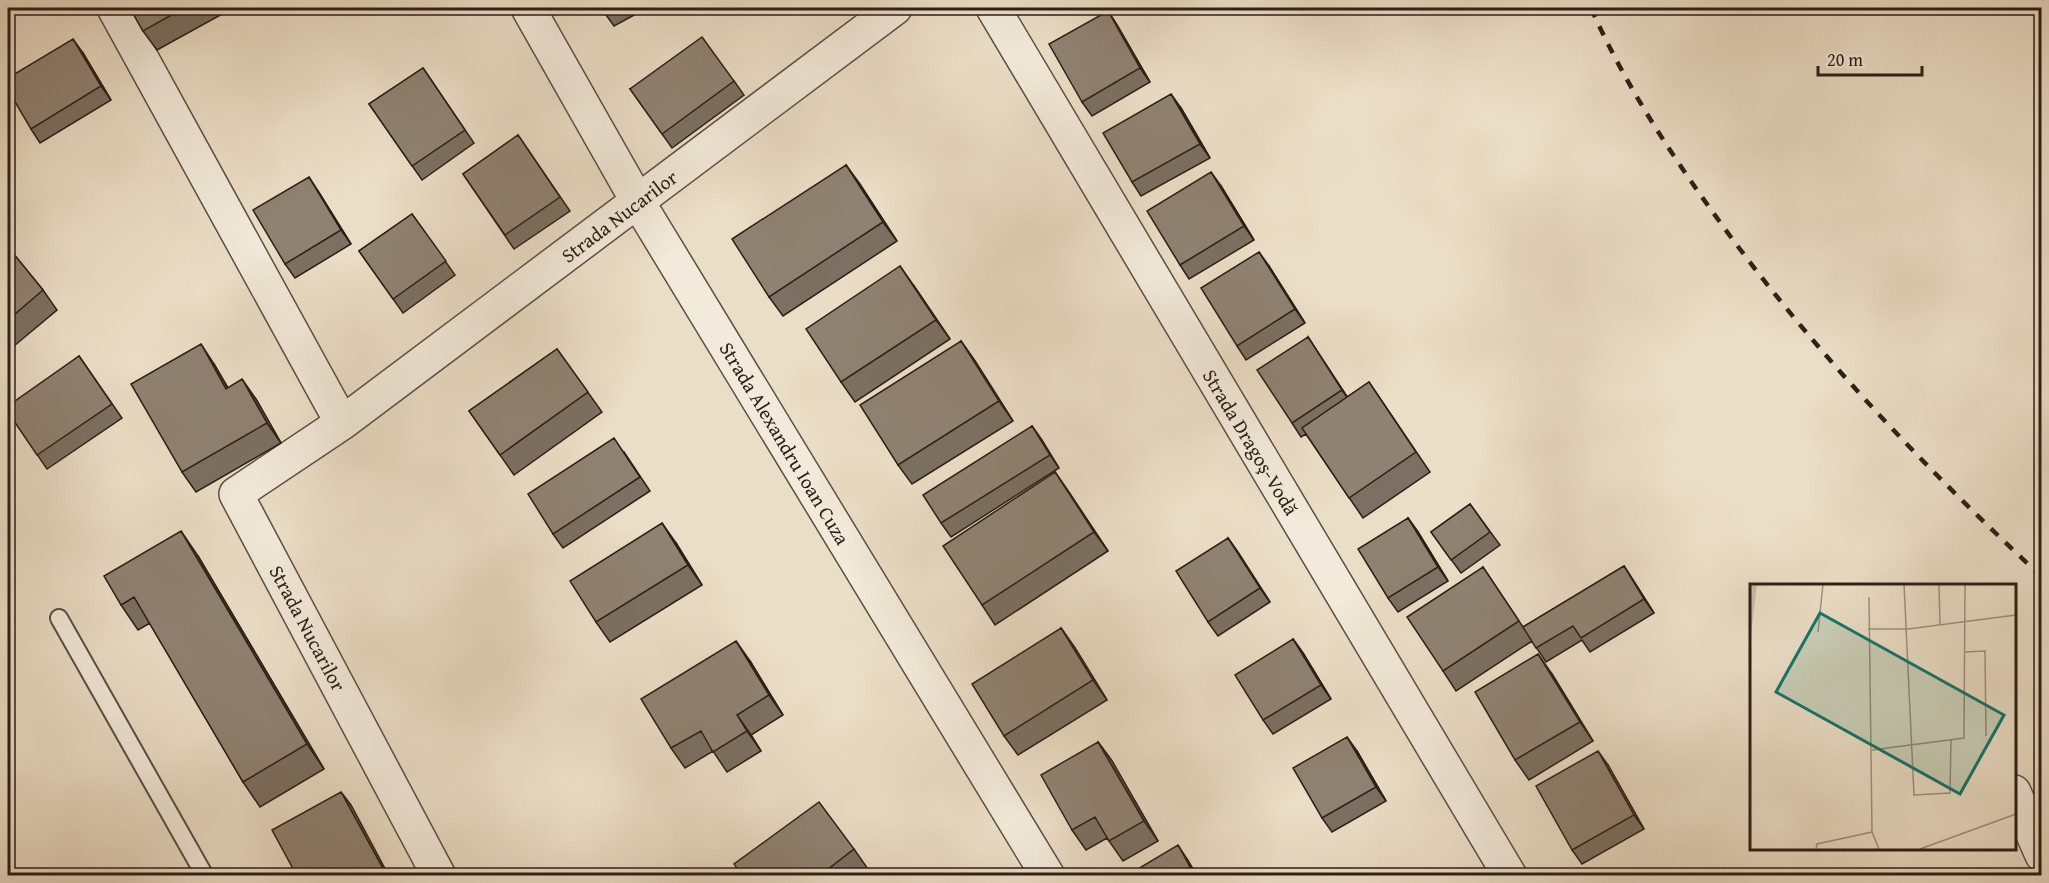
<svg xmlns="http://www.w3.org/2000/svg" width="2049" height="883" font-family="'Gentium Book Plus',serif">
  <style>
    .lines { fill: none; stroke-linecap: round; stroke-linejoin: round }
    .lane-casing { stroke: #5c4e43; stroke-width: 20 }
    .street-casing { stroke: #5c4e43; stroke-width: 36 }
    .lane { stroke: #f2eada; stroke-width: 16 }
    .street { stroke: #f2eada; stroke-width: 33 }
    .rail { stroke: #2c1e17; stroke-width: 4.5; stroke-dasharray: 10 10; stroke-linecap: butt }
    .wall { fill: #7b7062; stroke: #2c1e17; stroke-width: 1.5 }
    .shaded-wall { fill: #645b50; stroke: #2c1e17; stroke-width: 1.5 }
    .building { fill: #8f8272; stroke: #2c1e17; stroke-width: 1.5 }
    .labels { text-anchor: middle; dominant-baseline: central; stroke-width: 4.5; stroke-linejoin: round; paint-order: stroke }
    .street-label { font-size: 20px; fill: #2c1e17; stroke: #f2eada }
    .inset-road { fill: none; stroke: #9f9180; stroke-width: 1.5 }
    .view { fill: #0f766e; fill-opacity: 0.15; stroke: #0f766e; stroke-width: 3 }
    .inset-edge { fill: none; stroke: #2c1e17; stroke-width: 3 }
  </style>
  <rect width="100%" height="100%" fill="#ebdec6"/>
  <filter id="stains"><feTurbulence type="fractalNoise" baseFrequency=".00333" numOctaves="4"/><feColorMatrix values="0 0 0 0 .2 0 0 0 0 .09 0 0 0 0 .02 0 0 0 .5 -.17"/></filter>
  <radialGradient id="worn" r=".72"><stop offset=".6" stop-color="#630" stop-opacity="0"/><stop offset="1" stop-color="#630" stop-opacity=".3"/></radialGradient>
  <g class="lines">
    <g class="lane-casing">
      <path id="lane" d="M59 618 205 876"/>
    </g>
    <g class="street-casing">
      <path id="street" d="M114 8 342 423
        M528 8 638 202 1048 876
        M993 8 1510 876
        M2014 792 2042 855
        M439 876 236 494 342 423 895 8"/>
    </g>
    <use href="#lane" class="lane"/>
    <use href="#street" class="street"/>
    <path class="rail" d="M1591 8C1625 85 1672 156 1722 225 1817 355 1924 467 2042 577"/>
  </g>
  <path class="wall" d="M130 8H233L157 50 143 31Z
    M601 8H647L614 26Z
    M1033 8H1049L1037 14Z
    M1108 11 1117 25 1150 82 1092 116 1082 102Z
    M83 53 111 100 40 143 31 129Z
    M423 68 474 143 422 180 369 104Z
    M734 81 744 95 672 148 630 89Z
    M1181 108 1210 158 1141 196 1132 182Z
    M518 135 570 211 514 249 463 174Z
    M846 165 897 241 783 316 769 297Z
    M1221 186 1254 240 1189 279 1180 265Z
    M318 191 351 244 295 278 285 264Z
    M412 214 455 275 403 313 359 251Z
    M8 247 43 290 57 310 8 351Z
    M1269 266 1305 323 1246 360 1237 346Z
    M914 286 950 339 855 402 841 382Z
    M1308 337 1347 397 1369 382 1430 472 1363 518 1306 434 1301 437 1292 423Z
    M961 341 975 361 1013 421 912 484 898 465Z
    M557 349 602 412 514 475 469 411Z
    M79 356 122 418 47 469 8 412Z
    M214 364 228 388 256 399 281 443 196 492 182 472Z
    M1032 426 1059 468 951 537 941 523Z
    M624 452 650 491 563 548 553 534Z
    M1055 472 1108 551 995 625 982 605Z
    M1470 504 1500 545 1461 573 1431 532Z
    M1408 518 1418 532 1448 581 1398 612 1388 598Z
    M1228 538 1270 602 1218 636 1208 622Z
    M676 543 702 585 610 642 596 622Z
    M198 556 324 769 260 807 243 782 150 623 138 630 121 605Z
    M1624 566 1633 580 1654 613 1590 652 1582 640 1546 662 1532 641 1456 691 1443 671 1483 567 1523 627Z
    M1061 628 1075 648 1107 700 1018 755 1004 736Z
    M1293 639 1303 653 1331 699 1273 734 1263 720Z
    M750 661 783 715 751 735 761 751 727 772 713 751 685 768 671 748Z
    M1552 674 1593 741 1529 780 1515 760Z
    M1098 742 1112 761 1158 841 1123 861 1107 838 1086 850 1072 830Z
    M1357 751 1386 801 1332 832 1322 818Z
    M1608 765 1644 829 1582 864 1572 850Z
    M854 849 868 869 859 876H742Z
    M1187 859 1197 876H1126Z"/>
  <path class="shaded-wall" d="M1108 11 1117 25 1150 82 1140 68Z
    M73 39 83 53 111 100 101 86Z
    M1171 94 1181 108 1210 158 1200 144Z
    M846 165 860 184 897 241 883 222Z
    M1211 172 1221 186 1254 240 1244 226Z
    M309 177 318 191 351 244 341 230Z
    M1259 252 1269 266 1305 323 1295 309Z
    M900 266 914 286 950 339 936 320Z
    M1308 337 1317 351 1352 404 1342 390Z
    M961 341 975 361 1013 421 999 401Z
    M201 344 214 364 240 409 226 389Z
    M242 379 256 399 281 443 267 423Z
    M1032 426 1042 440 1059 468 1050 455Z
    M1055 472 1069 492 1108 551 1094 532Z
    M1408 518 1418 532 1448 581 1438 567Z
    M662 523 676 543 702 585 688 565Z
    M181 531 198 556 324 769 307 744Z
    M1228 538 1238 552 1270 602 1260 588Z
    M1624 566 1633 580 1654 613 1644 599Z
    M1061 628 1075 648 1107 700 1093 680Z
    M1293 639 1303 653 1331 699 1321 685Z
    M736 641 750 661 783 715 769 695Z
    M1538 654 1552 674 1593 741 1580 722Z
    M737 715 751 735 761 751 747 731Z
    M1347 737 1357 751 1386 801 1376 787Z
    M1098 742 1112 761 1158 841 1144 821Z
    M1598 751 1608 765 1644 829 1634 815Z
    M341 792 351 805 389 876H387Z
    M1178 845 1187 859 1197 876 1190 867Z"/>
  <path class="building" d="M130 8H184L143 31Z
    M1108 11 1140 68 1082 102 1049 44Z
    M702 37 734 81 662 134 630 89Z
    M73 39 101 86 31 129 8 90V78Z
    M423 68 465 130 412 166 369 104Z
    M1171 94 1200 144 1132 182 1103 133Z
    M518 135 560 197 505 235 463 174Z
    M846 165 883 222 769 297 732 239Z
    M1211 172 1244 226 1180 265 1147 211Z
    M309 177 341 230 285 264 253 210Z
    M412 214 446 261 393 299 359 251Z
    M8 247 43 290 8 320Z
    M1259 252 1295 309 1237 346 1201 288Z
    M900 266 936 320 841 382 806 329Z
    M1308 337 1342 390 1292 423 1257 370Z
    M961 341 999 401 898 465 860 405Z
    M201 344 226 389 242 379 267 423 182 472 131 384Z
    M557 349 588 392 500 455 469 411Z
    M79 356 112 404 37 455 8 412V406Z
    M1369 382 1416 452 1349 498 1302 428Z
    M1032 426 1050 455 941 523 923 495Z
    M614 438 640 477 553 534 528 494Z
    M1055 472 1094 532 982 605 943 546Z
    M1470 504 1490 532 1451 560 1431 532Z
    M1408 518 1438 567 1388 598 1358 549Z
    M662 523 688 565 596 622 570 581Z
    M181 531 307 744 243 782 134 597 121 605 104 576Z
    M1228 538 1260 588 1208 622 1176 571Z
    M1624 566 1644 599 1581 638 1573 626 1536 648 1523 627Z
    M1483 567 1519 621 1443 671 1407 617Z
    M1061 628 1093 680 1004 736 972 684Z
    M1293 639 1321 685 1263 720 1235 675Z
    M736 641 769 695 737 715 747 731 713 752 701 731 671 748 641 699Z
    M1538 654 1580 722 1515 760 1475 692Z
    M1347 737 1376 787 1322 818 1293 768Z
    M1098 742 1144 821 1109 841 1095 817 1072 830 1041 775Z
    M1598 751 1634 815 1572 850 1536 786Z
    M341 792 387 876H297L272 830Z
    M819 802 854 849 819 876H742L734 864Z
    M1178 845 1190 867 1178 874 1179 876H1126Z
    M1427 868 1432 876H1416Z"/>
  <g class="labels">
    <g class="street-label">
      <text transform="translate(619 216) rotate(-37)">Strada Nucarilor</text>
      <text transform="translate(1251 442) rotate(59)">Strada Dragoş-Vodă</text>
      <text transform="translate(785 443) rotate(59)">Strada Alexandru Ioan Cuza</text>
      <text transform="translate(308 628) rotate(62)">Strada Nucarilor</text>
    </g>
  </g>
  <g transform="translate(1750 584)">
    <rect width="266" height="266" fill="#ebdec6"/>
    <path d="M0 0H7L0 58Z" fill="#cbbda8"/>
    <path class="inset-road" d="M154 0 164 211 200 209 201 155M189 1 190 41M119 13 122 248 129 265M118 45H158L266 31M68 48 73 0M215 68 235 67 236 152M122 166 214 154 215 0M66 265 67 260 122 248M170 265 266 230"/>
    <path class="view" d="M70 29 254 131 210 210 26 108Z"/>
    <rect width="266" height="266" class="inset-edge"/>
  </g>
  <rect width="2049" height="883" fill="none" stroke="#ebdec6" stroke-width="30"/>
  <rect x="9" y="9" width="2031" height="865" fill="none" stroke="#2c1e17" stroke-width="3"/>
  <rect x="15" y="15" width="2019" height="853" fill="none" stroke="#2c1e17" stroke-width="1.5"/>
  <path d="M1818 66v9h104v-9" fill="none" stroke="#2c1e17" stroke-width="3"/>
  <text x="1827" y="66" font-size="18" fill="#2c1e17" stroke="#f2eada" stroke-width="4.5" paint-order="stroke">20 m</text>
  <rect width="100%" height="100%" filter="url(#stains)"/>
  <rect width="100%" height="100%" fill="url(#worn)"/>
</svg>
